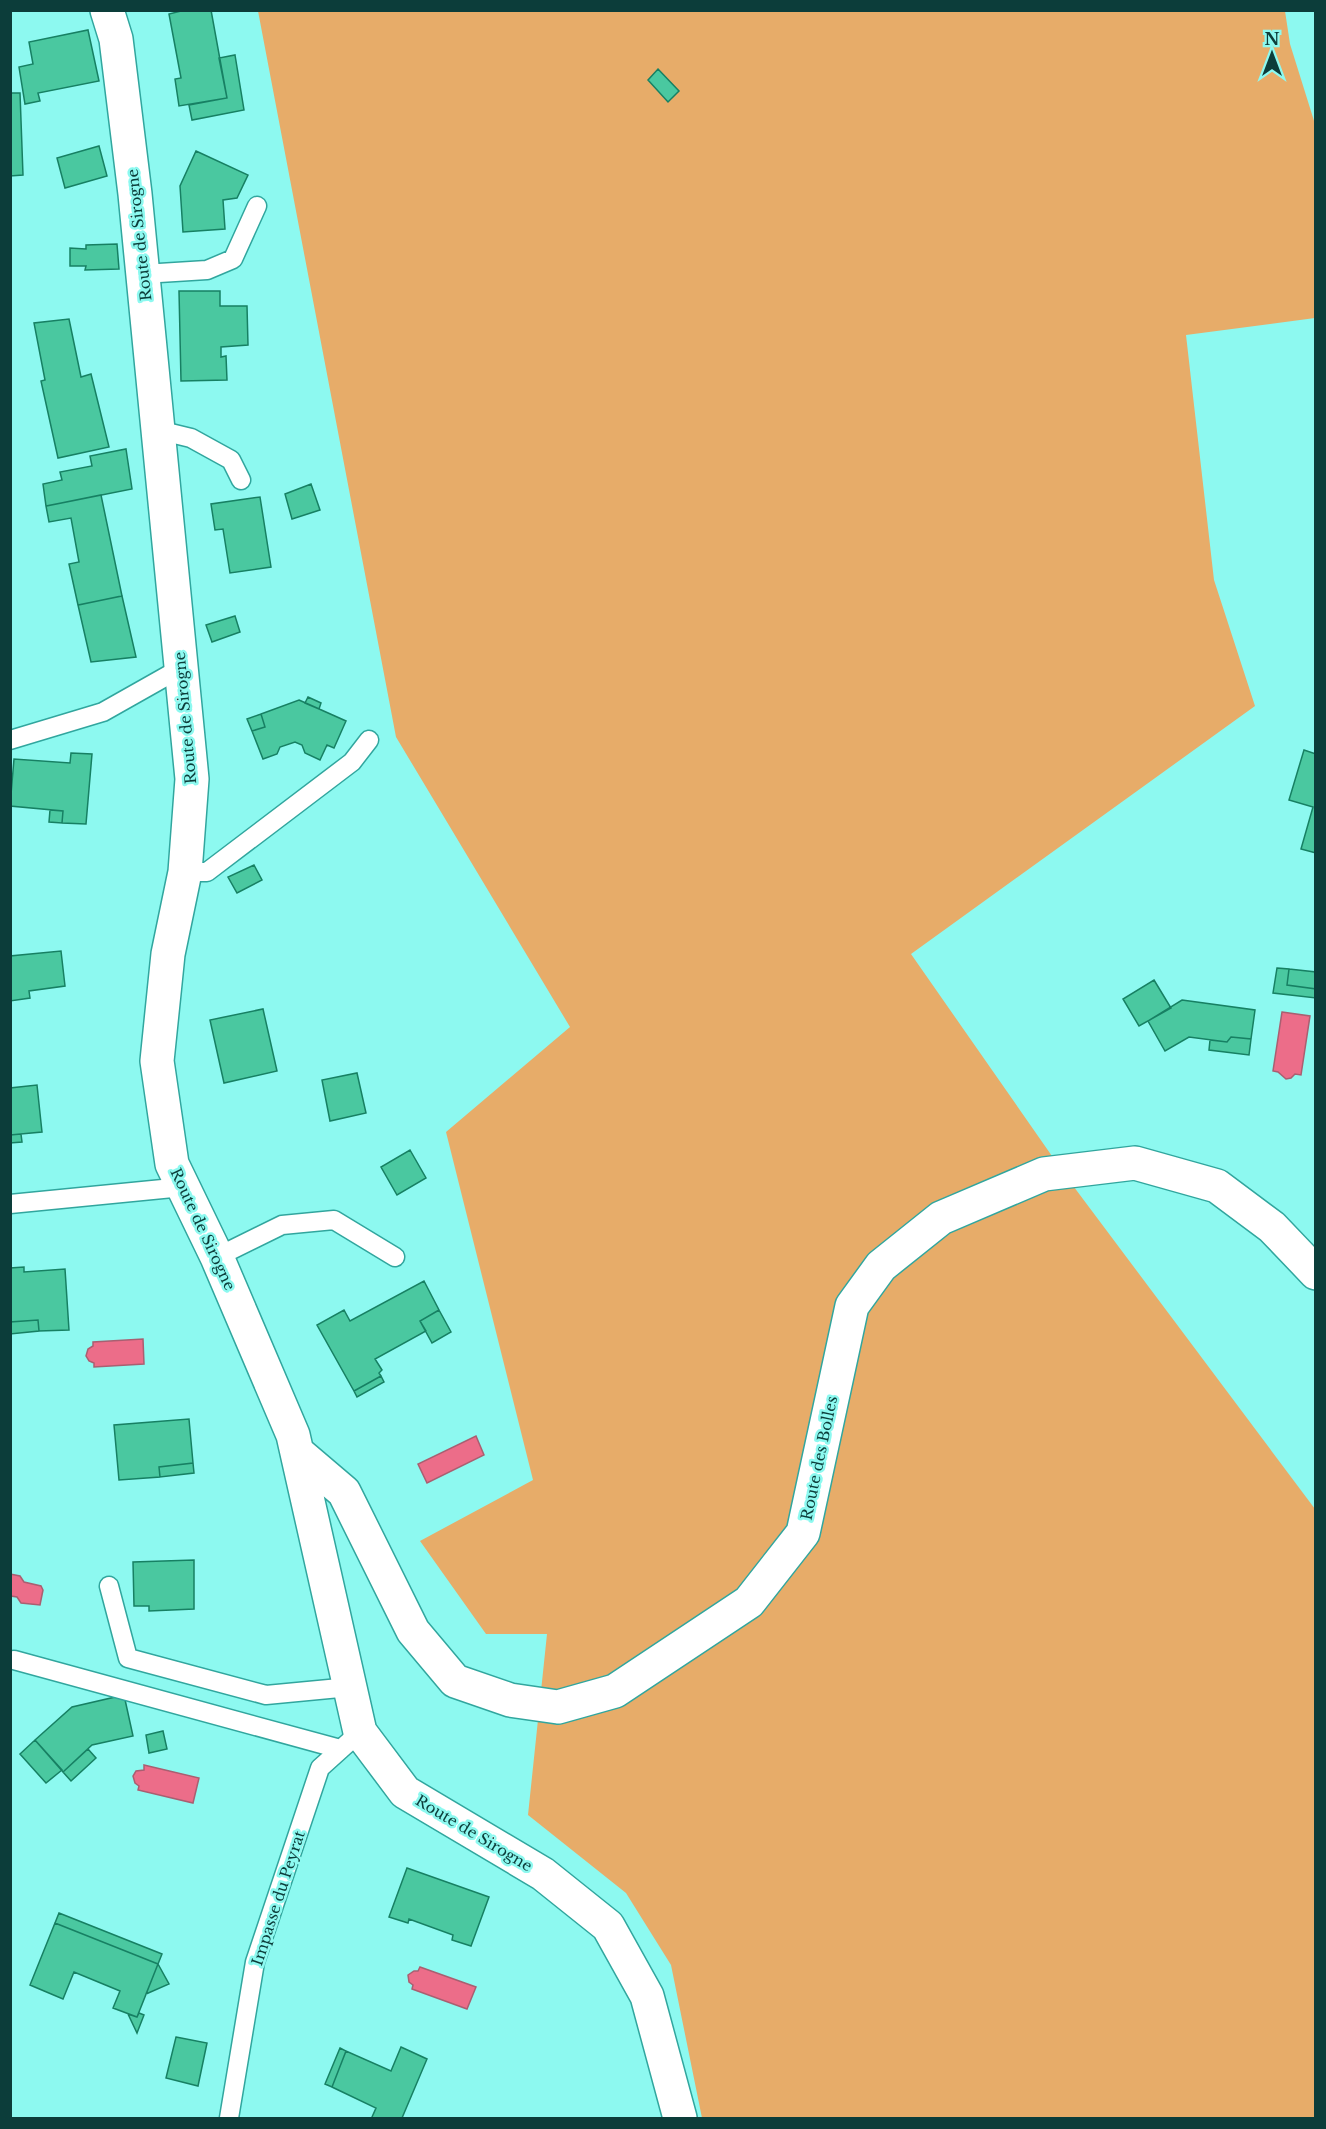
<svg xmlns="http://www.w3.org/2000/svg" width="1326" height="2129" font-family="'Libre Baskerville',serif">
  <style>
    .green { fill: #e7ac69 }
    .water { fill: #ec6d89; stroke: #a95f71; stroke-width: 1.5 }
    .building { fill: #4ac8a0; stroke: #178063; stroke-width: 1.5 }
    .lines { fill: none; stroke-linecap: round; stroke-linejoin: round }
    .lane-casing { stroke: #31a69e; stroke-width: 21 }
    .street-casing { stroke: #31a69e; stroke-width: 36 }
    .lane { stroke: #fff; stroke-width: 18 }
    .street { stroke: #fff; stroke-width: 33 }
    .labels { text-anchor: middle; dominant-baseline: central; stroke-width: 5; stroke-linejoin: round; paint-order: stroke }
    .street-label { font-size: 15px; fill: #0c3d3a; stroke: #8df9f0 }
  </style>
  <rect width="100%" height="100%" fill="#8df9f0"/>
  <path class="green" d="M258 11H1285L1290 44 1315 124V318L1186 335 1214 580 1255 706 911 954 1068 1179 1315 1509V2118H702L671 1965 626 1893 528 1815 547 1634H486L420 1541 533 1480 446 1132 570 1027 396 737Z"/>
  <path class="water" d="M1282 1012 1310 1016 1301 1075 1295 1074 1291 1078 1286 1079 1278 1072 1273 1071Z
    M143 1339 144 1364 94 1367V1363L89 1361 86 1356 88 1349 93 1346V1342Z
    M476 1436 484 1455 427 1483 418 1464Z
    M10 1574 20 1576 24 1582 41 1586 43 1590 40 1605 21 1603 17 1597 11 1596Z
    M144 1765 199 1778 193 1803 138 1790 139 1786 135 1783 133 1776 136 1771 144 1770Z
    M420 1967 476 1987 467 2009 412 1989 413 1985 409 1982 408 1975 414 1971H418Z"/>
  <path class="building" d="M185 10H211L227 98 179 106 175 79 181 78 169 14Z
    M88 30 99 81 38 93 40 101 25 104 19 67 33 64 29 42Z
    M235 55 244 110 192 120 189 105 227 98 219 58Z
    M658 69 679 91 668 102 648 80Z
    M10 93H20L23 175 10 176Z
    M99 146 107 176 65 188 57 158Z
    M196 151 248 175 237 198 223 200 225 229 183 232 180 186Z
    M117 244 119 269 85 270 86 266H70V248L86 249V245Z
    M179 291H220V306H247L248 345 221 347V357L226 356 227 380 181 381Z
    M69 319 81 377 91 374 109 447 58 458 41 381 45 380 34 323Z
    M126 449 132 489 46 506 43 484 62 480 60 472 92 466 90 456Z
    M311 484 320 510 292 519 285 494Z
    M101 495 122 596 78 605 69 564 79 562 71 518 49 522 46 506Z
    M260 497 271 567 230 573 223 529 215 530 211 504Z
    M122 596 136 657 91 662 78 605Z
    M235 616 240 632 212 642 206 625Z
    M308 697 321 703 319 709 305 703Z
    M299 700 346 721 334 748 327 745 320 760 305 753 302 745 295 742 280 747 277 754 263 759 252 731 265 727 261 714Z
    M261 714 265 727 252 731 247 719Z
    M1304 750 1316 754V853L1301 849 1313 807 1289 800Z
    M71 753 92 754 86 824 62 823 63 811 10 806 14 759 70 763Z
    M50 810 63 811 62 823 49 822Z
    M254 865 262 880 237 893 228 877Z
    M61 951 65 986 29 991 30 998 10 1001V956Z
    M1277 968 1289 969 1287 985 1316 989V998L1273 993Z
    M1289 969 1316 972V989L1287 985Z
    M1154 980 1171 1008 1139 1026 1123 999Z
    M1182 1000 1255 1010 1251 1039 1231 1037 1227 1042 1189 1037 1165 1051 1148 1021Z
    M263 1009 277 1071 224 1083 210 1020Z
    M1231 1037 1251 1039 1249 1055 1209 1050 1210 1040 1227 1042Z
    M357 1073 366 1113 330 1121 322 1080Z
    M37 1085 42 1132 10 1135V1088Z
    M21 1134 22 1142 10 1143V1135Z
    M410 1150 426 1178 397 1195 381 1167Z
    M24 1267V1272L65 1269 69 1330 39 1331 38 1320 10 1322V1268Z
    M424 1281 439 1310 420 1321 426 1331 375 1359 382 1370 379 1373 381 1376 354 1391 317 1325 344 1310 350 1321Z
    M439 1310 451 1332 432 1343 420 1321Z
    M38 1320 39 1331 10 1334V1322Z
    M381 1376 384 1382 357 1397 354 1391Z
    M189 1419 193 1463 159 1467 160 1477 119 1480 114 1425Z
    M193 1463 194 1473 160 1477 159 1467Z
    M194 1560V1609L149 1611V1606H134L133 1562Z
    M124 1695 133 1736 92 1745 63 1772 35 1740 72 1707Z
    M163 1731 167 1749 149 1753 146 1735Z
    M35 1740 62 1770 46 1783 20 1754Z
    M88 1749 96 1758 71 1781 63 1772Z
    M407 1868 489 1897 471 1946 452 1940 453 1935 409 1919 408 1923 389 1917Z
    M59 1913 162 1954 158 1964 55 1923Z
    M55 1923 158 1964 137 2017 113 2008 120 1991 74 1972 63 1999 30 1985Z
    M158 1964 169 1984 146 1994Z
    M139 2013 144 2015 137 2033 128 2014 137 2017Z
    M176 2037 207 2043 198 2086 166 2078Z
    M401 2047 427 2059 402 2118H375L372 2117 376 2108 332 2087 346 2051 391 2071Z
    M340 2048 346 2051 332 2087 325 2084Z"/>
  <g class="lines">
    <g class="lane-casing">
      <path id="lane" d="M143 274 207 270 233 259 257 206
        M158 430 191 438 231 460 241 480
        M10 740 103 712 181 668
        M185 872H207L352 762 369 740
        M10 1204 183 1187
        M217 1257 282 1225 334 1220 395 1257
        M109 1586 128 1658 266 1695 350 1687
        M14 1660 340 1749
        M229 2118 255 1962 320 1768 360 1732"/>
    </g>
    <g class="street-casing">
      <path id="street" d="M107 10 116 39 135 194 192 779 185 872 168 954 157 1061 172 1164 217 1257 293 1435 360 1732 405 1792 543 1874 608 1926 647 1996 680 2118
        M297 1452 344 1492 413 1631 455 1681 510 1700 558 1707 615 1691 749 1602 803 1533 852 1306 881 1266 941 1218 1044 1174 1135 1163 1217 1186 1272 1227 1316 1273"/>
    </g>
    <use href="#lane" class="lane"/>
    <use href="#street" class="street"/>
  </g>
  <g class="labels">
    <g class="street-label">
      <text transform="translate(139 235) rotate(-96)">Route de Sirogne</text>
      <text transform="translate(185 718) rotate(-95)">Route de Sirogne</text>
      <text transform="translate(203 1229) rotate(65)">Route de Sirogne</text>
      <text transform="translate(819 1458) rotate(-78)">Route des Bolles</text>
      <text transform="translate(474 1833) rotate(31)">Route de Sirogne</text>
      <text transform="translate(278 1898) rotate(-72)">Impasse du Peyrat</text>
    </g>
  </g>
  <rect width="1326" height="2129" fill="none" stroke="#0c3d3a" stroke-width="24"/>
  <g transform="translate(1272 54)" stroke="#8df9f0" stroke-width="4.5" paint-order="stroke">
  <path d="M0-4.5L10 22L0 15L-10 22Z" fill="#0c3d3a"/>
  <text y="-9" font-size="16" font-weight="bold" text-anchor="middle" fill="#0c3d3a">N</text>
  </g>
</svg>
